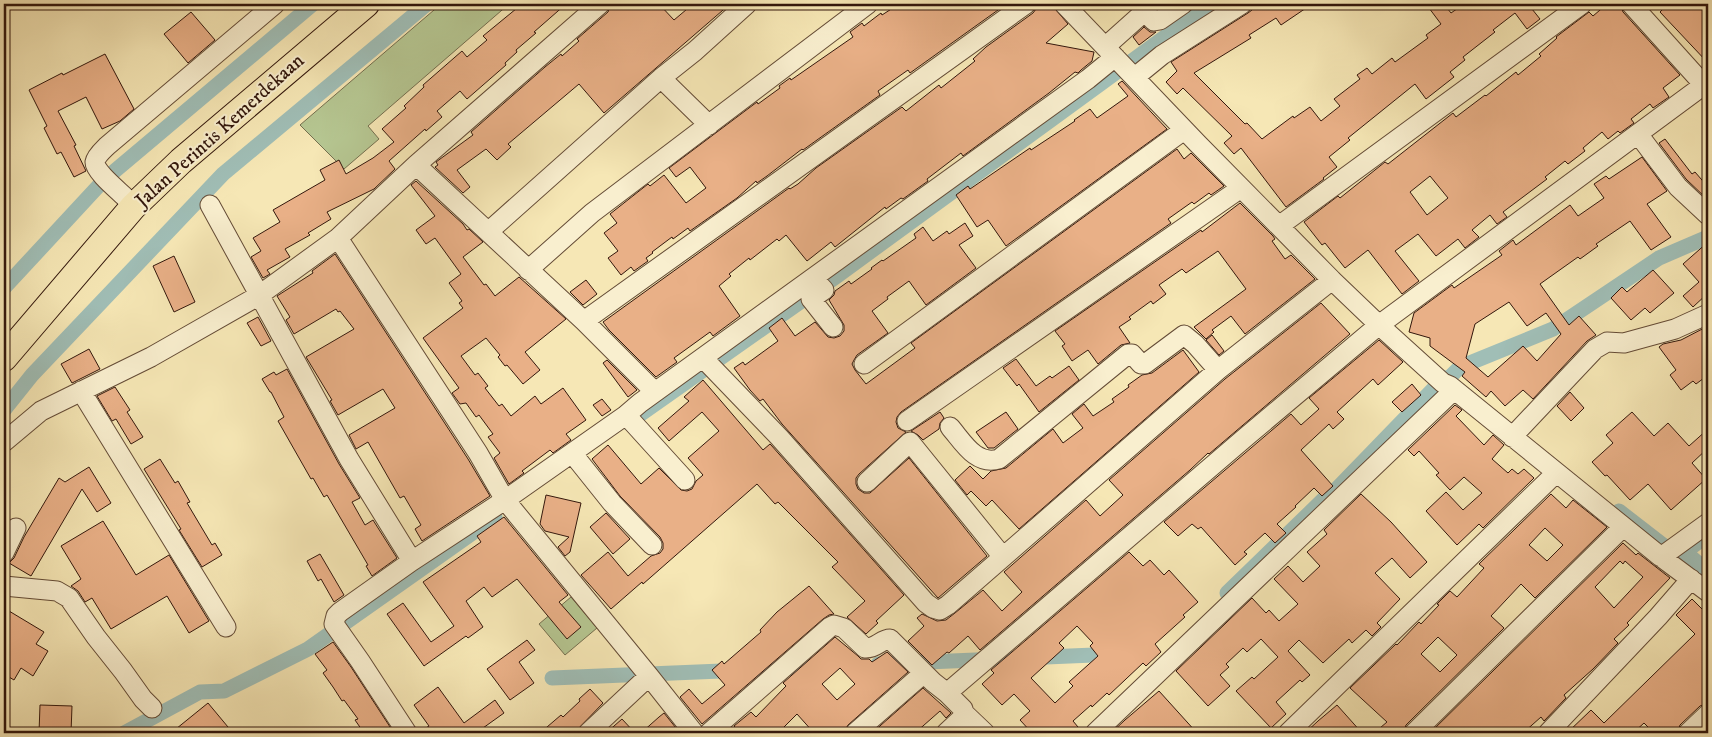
<svg xmlns="http://www.w3.org/2000/svg" width="1712" height="737" font-family="'IM FELL DW Pica',serif">
  <style>
    .green { fill: #b6c792; stroke: #746f4f }
    .lines { fill: none; stroke-linecap: round; stroke-linejoin: round }
    .canal { stroke: #a0beb6; stroke-width: 15 }
    .building { fill: #e9b087; stroke: #33170c; fill-rule: evenodd }
    .minor-casing { stroke: #644b36; stroke-width: 21 }
    .highway-casing { stroke: #33170c; stroke-width: 28 }
    .minor { stroke: #f9efcf; stroke-width: 19 }
    .highway { stroke: #f6e7b5; stroke-width: 26 }
    .labels { text-anchor: middle; dominant-baseline: central; stroke-width: 4; stroke-linejoin: round; paint-order: stroke }
    .street-label { font-size: 20px; fill: #33170c; stroke: #f9efcf }
  </style>
  <rect width="100%" height="100%" fill="#f6e7b5"/>
  <filter id="stains"><feTurbulence type="fractalNoise" baseFrequency=".004" numOctaves="4"/><feColorMatrix values="0 0 0 0 .2 0 0 0 0 .09 0 0 0 0 .02 0 0 0 .5 -.17"/></filter>
  <radialGradient id="worn" r=".72"><stop offset=".6" stop-color="#630" stop-opacity="0"/><stop offset="1" stop-color="#630" stop-opacity=".3"/></radialGradient>
  <path class="green" d="M441 4H509L368 126 379 139 344 169 300 125Z
    M571 597 597 628 565 655 539 624Z"/>
  <g class="lines">
    <path class="canal" d="M4 288 104 180 313 4
      M1442 385 1460 367 1553 329 1659 258 1708 237
      M4 410 32 375 223 174 427 4
      M628 423 837 276 1210 4
      M1324 502 1444 378 1450 381
      M1619 511 1708 580
      M1698 563 1685 552 1708 535
      M1227 593 1330 493
      M878 664 1118 654
      M552 678 820 667
      M124 733 200 692 224 691 308 649 495 517"/>
  </g>
  <path class="building" d="M522 4H566L534 32 536 33 516 50 517 52 505 63 506 65 467 99 460 91 437 111 442 117 426 131 425 129 389 161 395 169 374 189 327 212 331 219 308 233 310 235 285 249 290 257 267 270 270 274 263 278 251 257 261 251 253 238 280 222 273 210 325 180 320 170 339 160 346 174 373 158 394 142 382 129 406 108 404 106 424 87 423 85 462 51 467 57 487 40 483 36Z
    M611 4H659L674 20 693 4H730L604 113 579 84 508 144 511 147 497 160 486 149 457 170 470 187 463 193 435 167 438 165 436 162 473 135 471 132 545 67 561 54 562 56 579 41 577 39 608 12Z
    M899 4H1004L1005 5 910 73 908 70 878 91 880 95 803 150 802 149 767 176 757 183 756 181 737 198 690 231 688 228 673 239 672 237 652 252 653 253 646 258 648 261 634 271 631 267 621 275 608 258 618 251 604 233 617 223 610 214 648 184 650 186 664 175 686 203 706 188 690 167 676 177 669 168 757 102 758 104 780 88 779 86 790 78 791 80 853 37 850 32 862 23 864 26 881 13 882 15Z
    M1037 4H1051L1068 24 1046 43 1094 52 1092 61 1081 70 1078 73 1075 72 1049 93 963 156 961 153 927 179 928 181 903 199 901 198 886 209 885 207 835 247 831 242 807 261 786 235 779 241 777 239 750 260 749 258 729 274 731 276 719 286 740 316 713 336 710 332 674 358 677 362 656 377 609 330 603 322 789 188 790 189 798 184 816 168 902 107 906 111 939 85 941 88 975 61 973 59 986 47 1033 13 1036 9Z
    M1253 4H1312L1281 25 1276 18 1249 35 1251 38 1194 73 1245 124 1247 123 1262 139 1293 116 1294 118 1310 107 1321 121 1340 106 1334 99 1360 79 1357 75 1367 68 1372 74 1392 58 1395 62 1428 38 1426 35 1441 24 1426 4H1444L1451 13 1464 4H1528L1540 19 1527 29 1515 13 1493 30 1495 32 1463 57 1465 60 1450 72 1454 77 1426 99 1415 84 1348 138 1350 140 1329 157 1337 167 1323 178 1324 179 1286 207 1241 148 1234 154 1224 143 1232 136 1183 88 1177 94 1166 82 1177 71 1171 62 1248 13 1252 10Z
    M1607 4H1620L1623 12 1680 75 1663 88 1669 97 1653 108 1650 104 1631 119 1634 123 1620 133 1618 131 1608 139 1602 132 1583 148 1585 151 1568 164 1565 161 1545 177 1547 179 1503 212 1507 217 1497 224 1490 215 1472 230 1479 237 1465 248 1458 239 1436 256 1418 234 1395 251 1419 281 1402 294 1368 250 1345 268 1325 243 1322 245 1304 222 1338 196 1340 198 1385 162 1388 164 1453 113 1456 117 1485 95 1486 96 1516 72 1518 75 1541 56 1539 54 1557 38 1556 37 1589 12 1593 16ZM1430 176 1448 198 1427 215 1410 192Z
    M1668 4H1708V63L1660 12Z
    M191 12 215 40 188 63 164 34Z
    M1144 27 1150 32H1156L1139 45 1133 37Z
    M105 54 134 109 120 121 102 129 86 97 58 111 76 145 74 146 86 171 74 177 61 152 57 154 44 128 47 126 29 90 62 73 63 75Z
    M1122 81 1167 129 1006 246 988 220 977 227 956 195 968 186 970 189 1030 148 1031 150 1075 121 1074 120 1090 109 1097 118 1128 96 1118 84Z
    M1665 139 1692 174 1695 172 1708 187V200L1686 179 1659 143Z
    M1177 149 1184 159 1191 153 1224 186 1211 195 1209 193 1194 204 1192 202 1168 219 1171 223 901 412 897 417 896 422 898 428 906 432 859 474 856 478V484L858 489 864 493H870L909 458 987 556 938 598 782 424 763 399 760 401 750 390 734 368 743 362 745 365 778 341 769 328 782 318 795 336 815 322 828 337 834 338 840 336 844 331V325L829 300 834 295 835 291 849 281 851 284 872 269 871 268 882 260 883 261 916 238 914 234 923 227 933 241 947 231 949 234 965 223 973 236 959 245 976 268 926 305 909 281 887 297 888 299 872 311 888 333 857 355 854 360 852 364 855 370 866 384 915 348 911 343Z
    M1642 157 1667 191 1647 204 1671 237 1651 250 1630 221 1596 244 1598 246 1580 259 1578 257 1540 284 1569 325 1579 316 1596 335 1587 341 1533 399 1523 390 1505 406 1491 391 1486 397 1462 376 1465 372 1430 346V338L1409 332 1414 313 1452 285 1454 288 1502 255 1499 251 1513 240 1516 245 1570 205 1578 216 1604 198 1594 184 1606 176 1609 179ZM1509 302 1527 326 1546 313 1561 334 1537 361 1523 346 1488 377 1466 358 1475 324Z
    M416 181 463 224 467 230 469 229 483 242 463 257 484 285 486 284 495 296 519 277 566 319 525 352 540 370 523 384 507 365 505 366 498 357 500 355 486 338 461 356 475 375 478 373 488 386 485 388 499 406 502 404 511 416 535 396 541 404 563 388 586 420 566 434 571 440 553 453 550 450 522 471 524 473 509 484 494 458 500 453 488 437 493 434 479 415 476 417 466 403 460 404 452 393 459 388 423 338 463 308 459 303 462 301 449 283 461 274 435 238 426 244 416 230 435 216 411 185Z
    M1240 203 1273 236 1275 239 1272 241 1285 259 1291 255 1315 279 1245 334 1231 316 1212 330 1214 332 1206 339 1194 327 1246 289 1218 251 1186 273 1182 269 1159 285 1166 294 1153 304 1151 301 1129 317 1131 319 1119 327 1130 343 1121 345 1098 364 1088 350 1072 361 1062 346 1065 344 1055 331 1201 230 1202 232Z
    M1708 242V293L1693 307 1683 296 1699 282 1683 264Z
    M335 254 468 459 490 496 422 541 415 529 421 525 404 496 400 498 368 442 356 449 349 435 395 408 383 389 338 415 330 401 332 400 306 357 354 329 340 311 338 312 336 309 294 334 286 320 290 317 277 296 313 273 312 271Z
    M174 256 195 302 174 312 153 266Z
    M1653 270 1674 293 1650 313 1645 308 1631 320 1611 298 1622 287 1627 292Z
    M586 280 597 294 583 305 570 292Z
    M1321 303 1350 334 1209 454 1208 453 1190 470 980 650 968 636 949 653 947 652 932 665 908 641 924 626 917 618 922 614 937 621 946 620 955 613 983 590 1002 611 1022 592 1004 572 1086 500 1100 516 1123 495 1109 480 1225 379Z
    M258 317 271 341 261 346 247 323Z
    M1708 326V375L1696 384 1693 381 1681 390 1670 375 1676 370 1659 347 1663 344 1681 340Z
    M1212 335 1224 351 1219 355 1206 340Z
    M1379 340 1403 362 1378 385 1373 379 1337 412 1344 419 1333 429 1329 424 1301 450 1333 486 1322 496 1314 488 1295 506 1296 507 1277 524 1286 533 1275 543 1265 533 1244 552 1247 554 1235 565 1201 527 1198 529 1192 524 1178 536 1164 522 1291 414 1301 425 1319 409 1309 398Z
    M89 349 100 369 72 383 61 364Z
    M1183 350 1199 372 1019 529 992 500 986 506 971 491 967 495 955 480 970 466 983 479 991 471 1006 468 1053 429 1063 443 1083 428 1072 414 1084 404 1093 416 1114 402 1112 399 1129 387 1128 385 1142 375 1152 373Z
    M1016 359 1036 386 1050 376 1052 378 1069 366 1079 380 1039 412 1019 384 1017 386 1003 368Z
    M607 360 637 390 628 397 603 363Z
    M287 369 339 464 360 498 352 502 365 525 373 520 397 558 372 576 366 566 368 565 327 495 324 497 313 478 311 479 278 421 284 417 271 392H270L262 379 274 372 276 375Z
    M703 380 763 450 770 444 771 445 904 595 876 621 878 623 866 634 847 617 865 601 832 567 838 562 778 502 775 504 757 484 643 584 642 582 611 609 581 575 608 552 628 576 651 556 660 553 663 549V543L660 537 620 496 592 459 608 445 641 484 659 468 681 490 687 491 692 489 696 481 703 475 688 458 719 431 702 412 669 441 658 428 689 401 684 397Z
    M1412 384 1421 395 1402 412 1392 402Z
    M115 387 130 410 127 412 143 437 131 444 116 419 112 421 97 396Z
    M1570 392 1584 408 1571 421 1557 406Z
    M602 399 611 410 602 416 593 405Z
    M1455 405 1462 410 1456 416 1484 445 1493 435 1504 445 1492 459 1508 473 1512 469 1518 474 1524 469 1534 478 1483 528 1479 524 1457 545 1426 511 1446 492 1463 510 1482 493 1464 477 1450 490 1436 475 1439 473 1419 451 1414 456 1408 450Z
    M940 412 944 418 940 423 939 429 923 440 918 435 911 431Z
    M1006 412 1018 429 994 448H988L976 432Z
    M1632 412 1654 436 1668 423 1689 446 1708 429V448L1692 463 1706 479 1671 510 1648 484 1630 500 1607 475 1605 476 1592 462 1613 443 1606 435Z
    M160 459 175 483 178 481 190 502 187 503 212 545 215 543 222 555 202 567 179 530 181 529 144 469Z
    M89 467 111 503 97 512 82 489 31 576 9 563 14 558 24 537 59 478 65 482Z
    M1361 494 1391 522 1427 562 1410 578 1392 558 1375 573 1400 599 1377 623 1381 627 1372 636 1366 630 1352 643 1349 639 1323 663 1299 640 1288 651 1310 675 1302 682 1300 680 1276 702 1286 714 1271 728 1236 691 1252 677 1254 679 1278 657 1261 639 1247 652 1243 648 1226 664 1229 667 1220 675 1230 686 1208 706 1176 671 1252 598 1266 613 1269 610 1279 621 1298 604 1274 579 1288 566 1303 582 1320 566 1307 552 1327 534 1324 530Z
    M1551 494 1566 508 1573 500 1607 527 1535 598 1521 584 1491 616 1504 628 1406 725 1403 733H1374L1387 722 1350 688 1396 644 1397 645 1419 622 1421 624 1439 605 1437 604 1450 591 1457 597 1484 568 1479 564ZM1545 528 1563 545 1547 561 1529 545ZM1438 637 1457 655 1440 672 1421 654Z
    M546 495 581 503 570 552 565 556 558 547 569 537 545 531 540 524Z
    M606 513 630 539 613 554 590 527Z
    M504 517 568 595 559 602 581 627 567 639 517 579 492 597 484 587 466 601 483 627 468 638 466 636 424 666 387 614 403 603 431 642 454 626 423 582 481 542 477 536Z
    M103 521 136 575 169 555 209 621 189 633 167 596 111 629 92 598 85 602 78 591 71 586 81 579 61 546Z
    M1623 543 1636 555 1638 553 1670 578 1627 623 1629 625 1614 639 1618 643 1593 669 1564 695 1566 698 1544 721 1541 717 1523 733H1430ZM1620 561 1623 564 1625 561 1643 577 1614 608 1595 587Z
    M1129 552 1143 566 1150 560 1164 575 1169 570 1198 602 1183 615 1185 617 1155 644 1161 652 1146 666 1143 663 1109 695 1107 693 1092 707 1091 705 1073 721 1083 733H1032L1020 720 1030 711 1014 694 1002 705 982 684 994 673 991 670ZM1077 626 1093 643 1090 646 1098 656 1069 682 1073 686 1055 703 1031 678 1064 648 1059 643Z
    M320 554 344 595 334 602 321 579 318 581 307 561Z
    M809 586 834 614 829 615 823 619 702 724 680 697 689 689 702 704 725 685 712 670 722 661 724 664 761 632 760 630 777 612Z
    M1692 599 1708 615V703L1700 706 1680 725 1677 733H1654L1644 723 1633 733H1567L1591 710 1604 723 1695 634 1676 615Z
    M4 608 44 632 36 644 48 651 33 676 21 668 14 680 4 674Z
    M835 637 858 656 861 659H869L872 662 887 652 908 672 848 725 844 733H814L797 714 778 733H741L734 726 751 712 756 717 786 686 783 683ZM840 668 855 684 837 700 822 684Z
    M527 640 535 650 519 662 534 683 510 700 487 669Z
    M333 642 351 667 394 733H364L355 720 358 719 344 700 342 701 333 687 323 673 327 670 315 654Z
    M438 687 464 723 495 700 504 713 476 733H418L429 726 414 705Z
    M923 688 951 713 946 718 940 711 915 733H872Z
    M590 689 603 703 578 729 573 733H540L561 715 563 717 580 701 579 699Z
    M1159 691 1197 733H1111L1125 720Z
    M208 703 233 733H171Z
    M40 705 72 706 71 733H39Z
    M1337 705 1362 733H1305L1318 721Z
    M664 713 680 733H641L659 717Z
    M622 719 635 733H604H606Z"/>
  <g class="lines">
    <g class="minor-casing">
      <path id="minor" d="M1064 4 1198 144 1332 280 1379 325 1443 383 1450 386 1661 557 1708 592
        M1631 4 1704 85
        M1105 47 1143 13H1146L1154 21 1160 20 1183 4
        M1135 77 1162 55 1242 4
        M661 78 695 51 747 4
        M1638 134 1678 187 1708 215
        M416 165 584 321 655 392
        M126 198C119 191 94 171 95 162 96 156 103 150 107 146L275 4
        M210 205 349 459 412 561 505 500 626 415 640 403 1088 79 1115 57
        M1279 226 1582 4
        M488 232 661 78 709 125
        M338 238 478 453 505 500 649 676 694 733
        M528 270 592 213 868 4
        M813 278 824 290 811 299 833 327
        M584 321 1026 4
        M703 358 779 437 926 603 933 608 940 610 948 605 1218 370 1332 280
        M864 364 1184 130
        M81 391 226 627
        M626 415 685 480
        M907 421 1241 188
        M950 427C963 442 976 466 999 459L1128 354H1132L1141 364H1145L1184 335 1195 344 1218 370
        M1512 437 1595 349 1607 342 1624 343 1675 329 1708 314
        M4 442 41 411 151 357 258 296 338 238 416 165 600 4
        M572 453 612 503 652 545
        M867 482 910 442 1003 557
        M4 553 16 528
        M1661 557 1708 523
        M4 586 57 591 69 598 96 637 123 671 143 699 152 708
        M964 713 985 733
        M407 733 360 661 334 624 336 616 340 612 412 561
        M588 733 649 676
        M709 733 830 627 834 625 844 628 865 648C876 649 881 639 890 639L933 682 947 693 1247 436 1379 325 1708 82
        M855 733 924 673
        M946 733 961 719 964 713 963 709 947 693
        M1095 733 1454 390
        M1288 733 1556 473
        M1414 733 1623 527
        M1548 733 1658 617 1691 579
        M1688 733 1708 714"/>
    </g>
    <g class="highway-casing">
      <path id="highway" d="M4 358 133 207 181 161 366 4"/>
    </g>
    <use href="#minor" class="minor"/>
    <use href="#highway" class="highway"/>
  </g>
  <g class="labels">
    <g class="street-label">
      <text transform="translate(220 131) rotate(-42)">Jalan Perintis Kemerdekaan</text>
    </g>
  </g>
  <rect width="1712" height="737" fill="none" stroke="#f6e7b5" stroke-width="20"/>
  <rect x="5" y="5" width="1702" height="727" fill="none" stroke="#33170c" stroke-width="2.5"/>
  <rect x="10" y="10" width="1692" height="717" fill="none" stroke="#33170c"/>
  <rect width="100%" height="100%" filter="url(#stains)"/>
  <rect width="100%" height="100%" fill="url(#worn)"/>
</svg>
